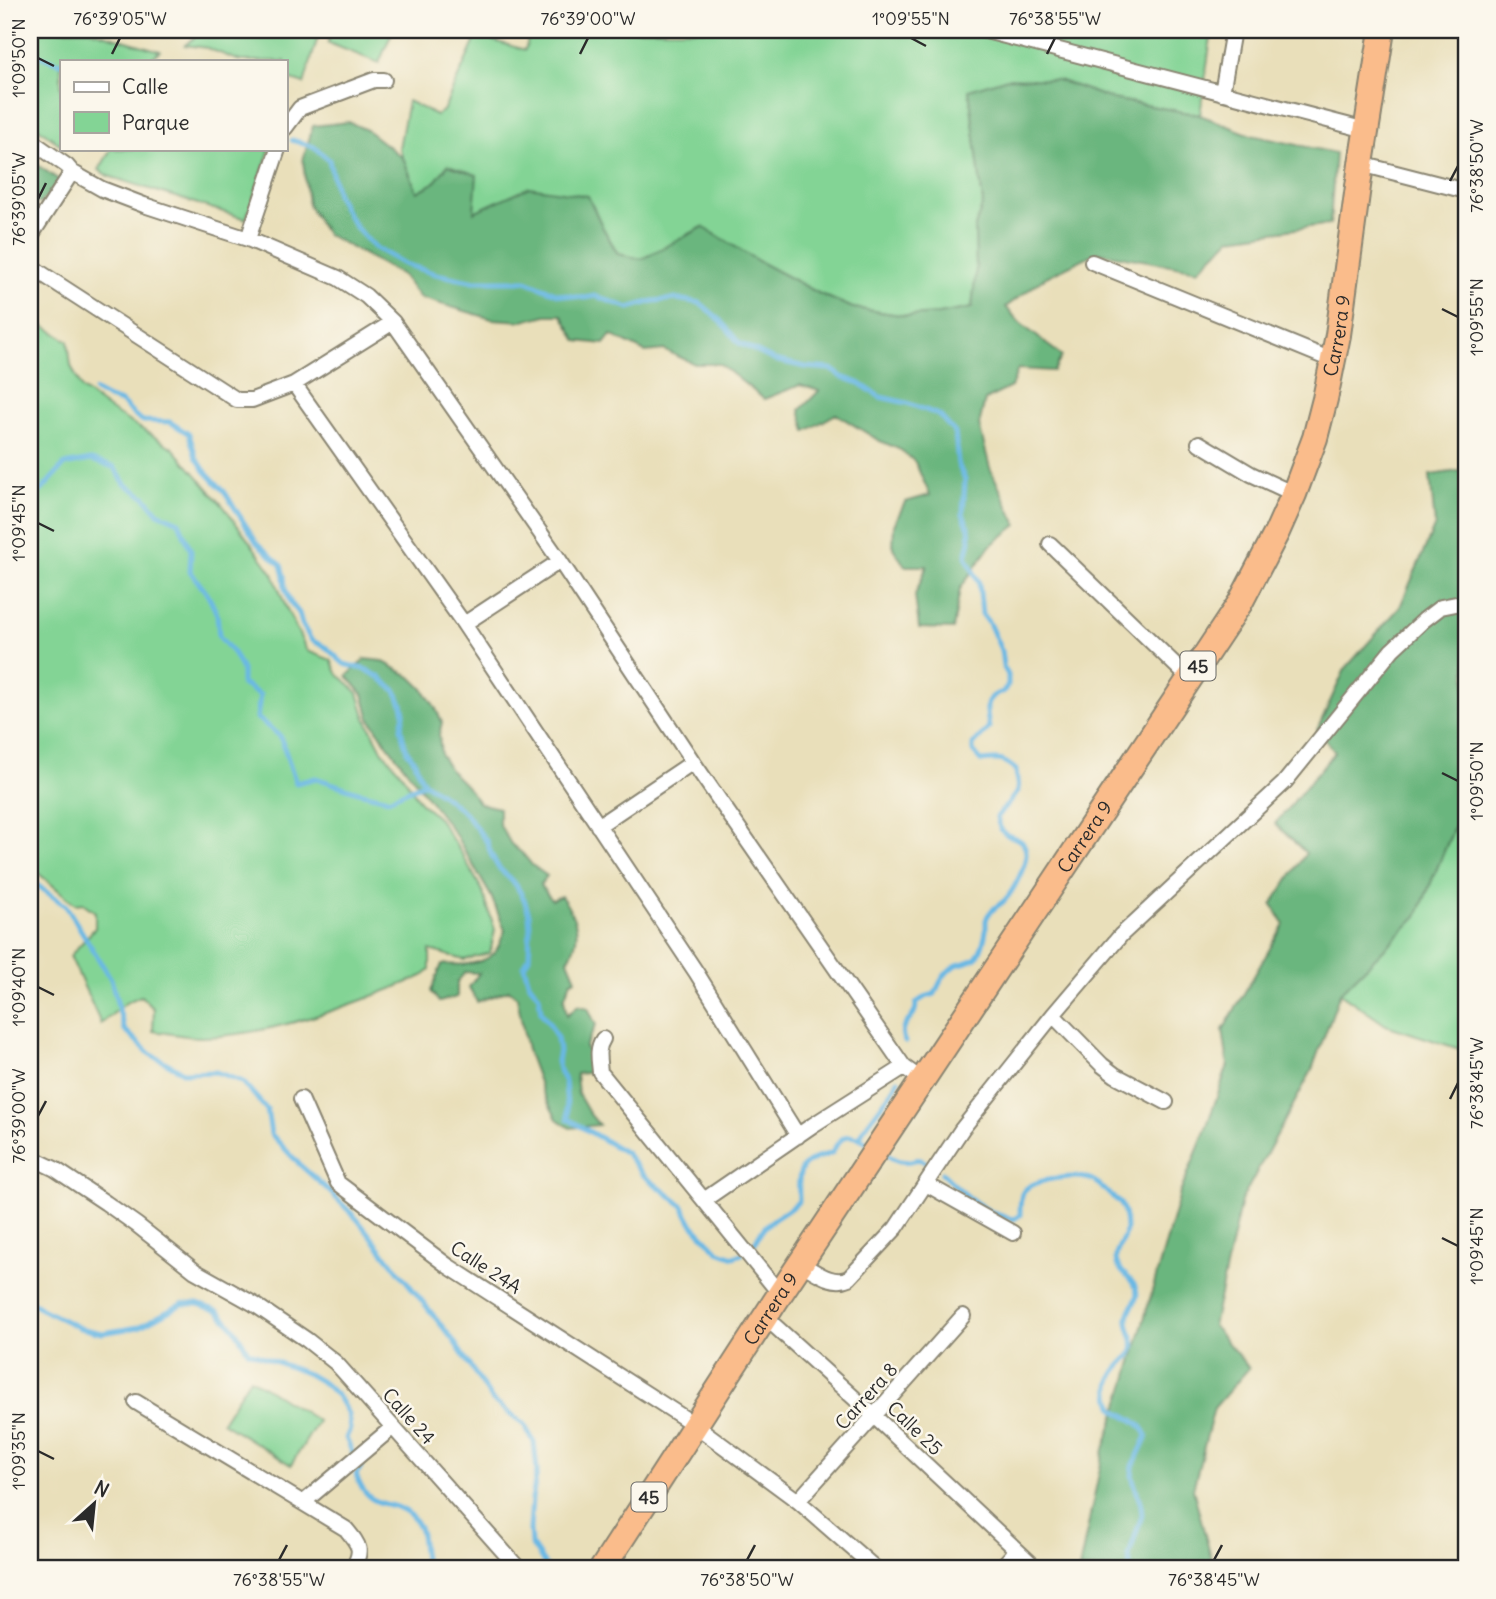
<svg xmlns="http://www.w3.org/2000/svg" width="1496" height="1599" font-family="Delius,sans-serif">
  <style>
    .green { fill: #83d495; stroke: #578060; stroke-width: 2 }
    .forest { fill: #6ab67e; stroke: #4a7054; stroke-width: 2 }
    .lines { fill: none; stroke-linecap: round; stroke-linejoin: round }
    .stream { stroke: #69b8e4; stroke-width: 5 }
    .street-casing { stroke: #8a8572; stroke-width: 18 }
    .highway-casing { stroke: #8a8572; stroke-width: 28 }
    .street { stroke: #fff; stroke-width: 14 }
    .highway { stroke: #fabc8b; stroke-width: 24 }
    .ticks { fill: none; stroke: #2b2b2b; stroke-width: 2.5 }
    .labels { text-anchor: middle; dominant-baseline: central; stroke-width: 5; stroke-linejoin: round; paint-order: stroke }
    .shield { fill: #fbf7ec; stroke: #696865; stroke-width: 2 }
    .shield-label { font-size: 18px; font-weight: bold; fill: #2b2b2b }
    .street-label { font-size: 19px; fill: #2b2b2b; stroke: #fbf7ec }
    .neatline { fill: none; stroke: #2b2b2b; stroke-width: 2.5 }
    .ticks-label { font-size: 18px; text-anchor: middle; fill: #2b2b2b }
  </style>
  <rect width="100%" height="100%" fill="#fbf7ec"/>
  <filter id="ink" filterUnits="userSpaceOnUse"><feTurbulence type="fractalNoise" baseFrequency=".0143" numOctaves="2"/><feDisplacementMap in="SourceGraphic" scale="14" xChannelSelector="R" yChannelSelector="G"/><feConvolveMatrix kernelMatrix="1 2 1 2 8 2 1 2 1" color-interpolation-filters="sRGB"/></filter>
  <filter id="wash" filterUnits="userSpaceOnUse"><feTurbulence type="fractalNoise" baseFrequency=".00686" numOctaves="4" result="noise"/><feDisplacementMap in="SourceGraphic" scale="28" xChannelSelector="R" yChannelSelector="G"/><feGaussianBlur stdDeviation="1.57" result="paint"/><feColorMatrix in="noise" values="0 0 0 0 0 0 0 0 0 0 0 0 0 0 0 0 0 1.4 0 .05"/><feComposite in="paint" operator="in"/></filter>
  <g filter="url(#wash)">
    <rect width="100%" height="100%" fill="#e9dfba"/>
    <path class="green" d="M30 30H90L160 51 148 61H61V145L30 122Z
      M204 30H320L304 84 285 78V61H240L207 48 185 45Z
      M332 30H393L379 63 328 43Z
      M531 30H1212L1200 115 1112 99 1058 80 969 90 983 203 975 227 976 269 972 308 939 314 907 316 853 308 820 294 758 261 703 227 642 259 618 254 603 228 529 187 474 212 448 165 434 183 417 192 399 148 408 101 436 115 443 111 477 36 525 50Z
      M111 149H270L246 219 108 176 99 170Z
      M30 317 68 341 71 366 82 389 110 410 173 448 225 508 273 574 285 605 307 651 331 660 337 673 358 693 366 719 383 752 402 774 420 802 439 819 463 856 482 890 495 930 490 953 464 960 430 950V970L423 976C358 1003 273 1036 201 1037 186 1037 169 1033 153 1031L154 1009 141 996 127 1002 101 1024 70 956 95 928V912L83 903 75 904 32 868 30 864Z
      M1466 803V1051L1386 1025 1340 993 1417 916 1460 813Z
      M250 1378 318 1421 291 1465 222 1422Z"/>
    <path class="forest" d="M1007 78 1058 80 1112 99 1200 115 1251 135 1335 153 1330 224 1231 238 1198 270 1097 252 1046 277 1006 307 1020 323 1062 356 1054 371 1018 369 1011 387 985 400 979 425 990 468 1017 525 990 546 960 589 953 629 919 628 915 595 927 566H905L893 548 894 525 905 502 930 495 915 462 901 450 878 440 836 414 806 431 800 410 819 391 800 385 764 399 720 364H695L664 350 645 352 611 335 604 344 577 341 562 315H546L523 321 492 319 420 298 402 275 326 234 308 205 303 160 313 126 349 122 367 130 403 158 417 192 434 183 448 165 477 175 474 212 529 187 588 196 603 228 618 254 642 259 703 227 758 261 820 294 853 308 907 316 939 314 972 308 976 269 975 227 983 203 969 90Z
      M30 160 59 180 40 204 30 196Z
      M1466 470V803L1460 813 1417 916 1340 993 1311 1072 1241 1201 1213 1326 1249 1368 1214 1408 1193 1489 1214 1569H1079L1104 1449 1126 1383 1180 1193 1204 1134 1228 1065 1223 1030 1284 924 1272 904 1306 853 1275 824 1335 752 1317 730 1345 669 1400 607 1435 525 1430 475Z
      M365 659 382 661 411 677 423 689 435 707 442 722 439 735 441 755 450 770 469 789 479 803 499 808V824L511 844 523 854 532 865 547 876 540 885 552 900 561 896C577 918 583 936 568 960L576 979 571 981 564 999 567 1015 578 1005 588 1008 596 1025 585 1047 596 1063 594 1072 576 1074 578 1094 589 1113 599 1125 570 1128 557 1119 543 1093 527 1050 517 997 509 990 477 1002 469 987 479 973 465 972 457 983V997L439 1002 431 991 442 964C458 965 478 966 492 955 498 951 502 938 505 930L491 896 455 834 387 744 370 719 363 694 347 676Z"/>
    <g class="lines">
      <path class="stream" d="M30 54C41 55 50 61 61 63
        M292 140 314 147 329 160 337 195 347 214 357 229 374 247 404 264 436 274 470 281H526L558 294 585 298 595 296 629 308 653 301 677 299 700 303 720 320 739 343 774 360 806 367 831 369 842 377 859 383 880 397 907 403 939 415 955 433 958 464 965 480 963 514 969 528 970 541 966 556 979 583 982 614 989 623 1001 650 1003 666 1008 675V685L1003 692C981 698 987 709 989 728L973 745V751L981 761C999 759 1002 758 1016 770L1018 791 997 817C998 822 999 828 1003 832 1011 840 1024 835 1026 852 1027 865 1013 892 1004 901 997 907 989 910 986 920 986 921 986 930 986 931 985 938 981 951 977 957 971 963 964 962 957 965 946 970 939 983 935 994L925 997 916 1003C917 1023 895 1022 905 1042
        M95 391 108 398 121 402 133 414 143 421 170 422 189 434 196 457 205 471 224 491 257 543 281 565 284 576 285 588 290 602 299 613 302 624 311 640 327 648 344 664 367 670 379 677 396 691 402 704 404 714 401 728 403 738 407 751 415 762 421 778 425 783 444 796 465 813 487 842 491 854 498 867 516 885 524 899 529 914 530 927 529 957 524 966 529 983 539 996 541 1012 549 1023 557 1038 559 1051 557 1061 560 1073 565 1082 568 1119 626 1153 643 1175 682 1205 693 1225 718 1251 734 1257 742 1254
        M30 496 42 490 64 465 91 460 114 467 125 484 145 497 158 513 179 522 191 551 190 571 208 595 217 614 219 636 234 654 242 670V684L260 695 257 718 280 736 296 783 316 778 358 792 388 799 425 783
        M30 880 66 906 111 979 124 1029 150 1054 185 1073 216 1072 243 1082 267 1110 271 1134 300 1165 326 1188 357 1219 453 1340 493 1401 524 1424 534 1442 537 1471 532 1499 530 1529 531 1544 548 1569
        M860 1138 863 1130 895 1087 898 1080
        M884 1153C889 1156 894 1160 900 1161 916 1164 916 1152 932 1168
        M942 1173C962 1192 985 1215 1014 1219L1020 1215C1020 1208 1020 1200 1022 1194 1028 1180 1062 1177 1076 1177 1092 1177 1097 1182 1108 1193 1111 1197 1117 1199 1120 1203 1124 1210 1126 1221 1126 1229 1125 1239 1115 1249 1116 1259 1117 1273 1133 1277 1136 1289 1140 1301 1128 1307 1128 1319 1127 1329 1136 1338 1133 1349 1131 1357 1125 1360 1120 1366 1108 1378 1107 1395 1115 1410 1127 1417 1142 1422 1147 1436L1133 1466 1132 1476 1141 1505 1142 1515 1129 1555 1130 1569
        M755 1243C766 1217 782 1218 799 1201 798 1167 798 1163 832 1153 843 1130 852 1133 872 1146
        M30 1300 41 1309 80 1328 102 1333 139 1327 182 1304H198L218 1311 234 1328 248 1351 308 1374 325 1384 338 1397 348 1414 350 1429 346 1438 352 1452 360 1461 361 1468 356 1474C369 1518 397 1493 416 1522 425 1534 420 1554 427 1569"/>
    </g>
  </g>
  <g filter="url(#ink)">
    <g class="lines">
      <g class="street-casing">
        <path id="street" d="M982 30 1366 130
          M1222 93 1233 30
          M285 128 300 108 374 80H384
          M30 140 67 166 72 172 102 189 144 205 248 239 338 278 366 296 393 322 560 561 693 762 904 1067 922 1080
          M1361 164 1466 191
          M30 237 72 172
          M248 239 278 149
          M1092 262 1334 361
          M30 266 237 400H252L294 384 393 322
          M294 384 464 624 696 972 798 1136
          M1199 443 1251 474 1294 494
          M1050 544 1190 679
          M464 624 560 561
          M598 826 693 762
          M1053 1015 1102 1065 1115 1075 1166 1102
          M603 1039C596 1049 599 1060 600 1072L780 1294
          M301 1099 338 1183 448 1266 695 1425 798 1501 876 1569
          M30 1157 55 1169 106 1203 137 1225 195 1271 254 1304 307 1340 336 1363 519 1569
          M926 1184 1013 1233
          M704 1200 813 1125 904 1067
          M800 1263C815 1271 832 1286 849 1278L896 1228 962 1129 1053 1015 1121 935 1284 783 1392 650 1424 620 1441 607 1466 602
          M765 1317 874 1416 1037 1569
          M136 1402 346 1529C359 1545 364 1550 352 1569
          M798 1501 963 1316
          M304 1502 393 1427
          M1000 1569 1016 1551"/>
      </g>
      <g class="highway-casing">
        <g id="highway">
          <path id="s1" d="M602 1569 780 1294 1240 603 1277 532 1294 494 1315 438 1325 399 1338 335 1361 164 1382 30"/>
        </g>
      </g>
      <use href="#street" class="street"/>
      <use href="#highway" class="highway"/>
    </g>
  </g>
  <path class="ticks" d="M911 38 926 46M112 54 120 38M580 54 588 38M1047 54 1055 38M38 58 54 66M1450 181 1458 166M38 199 46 183M1442 309 1458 317M38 523 54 531M1442 773 1458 781M38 987 54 995M1450 1099 1458 1083M38 1116 46 1101M1442 1238 1458 1246M38 1451 54 1459M279 1560 287 1545M747 1560 755 1545M1214 1560 1222 1545"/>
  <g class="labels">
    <g class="shield">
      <rect x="1180.5" y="651.5" width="35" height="29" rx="5"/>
      <rect x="631.5" y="1482.5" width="35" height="29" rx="5"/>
    </g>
    <g class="shield-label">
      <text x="1198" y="666">45</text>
      <text x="649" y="1497">45</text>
    </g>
    <g class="street-label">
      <text stroke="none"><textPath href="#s1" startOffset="1444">Carrera 9</textPath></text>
      <text stroke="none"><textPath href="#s1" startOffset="877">Carrera 9</textPath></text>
      <text transform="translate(486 1267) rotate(33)">Calle 24A</text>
      <text stroke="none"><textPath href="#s1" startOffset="310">Carrera 9</textPath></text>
      <text transform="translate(866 1396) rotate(-48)">Carrera 8</text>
      <text transform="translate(409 1416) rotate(48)">Calle 24</text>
      <text transform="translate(915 1428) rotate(44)">Calle 25</text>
    </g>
  </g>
  <rect width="1496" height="1599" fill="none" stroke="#fbf7ec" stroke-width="77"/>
  <rect x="60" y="60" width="228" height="91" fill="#fbf7ec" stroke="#a8a59f" stroke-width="2"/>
  <rect x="74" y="82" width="35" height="10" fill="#ffffff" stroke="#a8a59f" stroke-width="2"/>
  <text x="122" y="94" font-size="21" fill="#2b2b2b">Calle</text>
  <rect x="74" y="112" width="35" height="21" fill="#83d495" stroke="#a8a59f" stroke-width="2"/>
  <text x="122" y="130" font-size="21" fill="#2b2b2b">Parque</text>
  <g transform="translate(94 1504) rotate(27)" stroke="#fbf7ec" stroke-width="5" paint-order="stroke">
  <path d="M0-5L12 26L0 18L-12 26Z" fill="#2b2b2b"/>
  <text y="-10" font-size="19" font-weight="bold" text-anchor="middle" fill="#2b2b2b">N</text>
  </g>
  <rect x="38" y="38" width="1420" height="1522" class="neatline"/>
  <g class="ticks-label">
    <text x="120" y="25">76°39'05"W</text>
    <text x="588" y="25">76°39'00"W</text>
    <text x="911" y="25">1°09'55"N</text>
    <text x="1055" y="25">76°38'55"W</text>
    <text transform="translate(19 58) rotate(-90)" y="6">1°09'50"N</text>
    <text transform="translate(1477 166) rotate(-90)" y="6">76°38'50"W</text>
    <text transform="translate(19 199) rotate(-90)" y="6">76°39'05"W</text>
    <text transform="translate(1477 317) rotate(-90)" y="6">1°09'55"N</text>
    <text transform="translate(19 523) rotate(-90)" y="6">1°09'45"N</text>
    <text transform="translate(1477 781) rotate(-90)" y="6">1°09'50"N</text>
    <text transform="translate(19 987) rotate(-90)" y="6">1°09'40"N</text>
    <text transform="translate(1477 1083) rotate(-90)" y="6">76°38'45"W</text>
    <text transform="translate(19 1116) rotate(-90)" y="6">76°39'00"W</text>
    <text transform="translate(1477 1246) rotate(-90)" y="6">1°09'45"N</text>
    <text transform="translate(19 1451) rotate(-90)" y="6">1°09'35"N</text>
    <text x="279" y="1586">76°38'55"W</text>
    <text x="747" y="1586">76°38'50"W</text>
    <text x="1214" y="1586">76°38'45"W</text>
  </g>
</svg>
